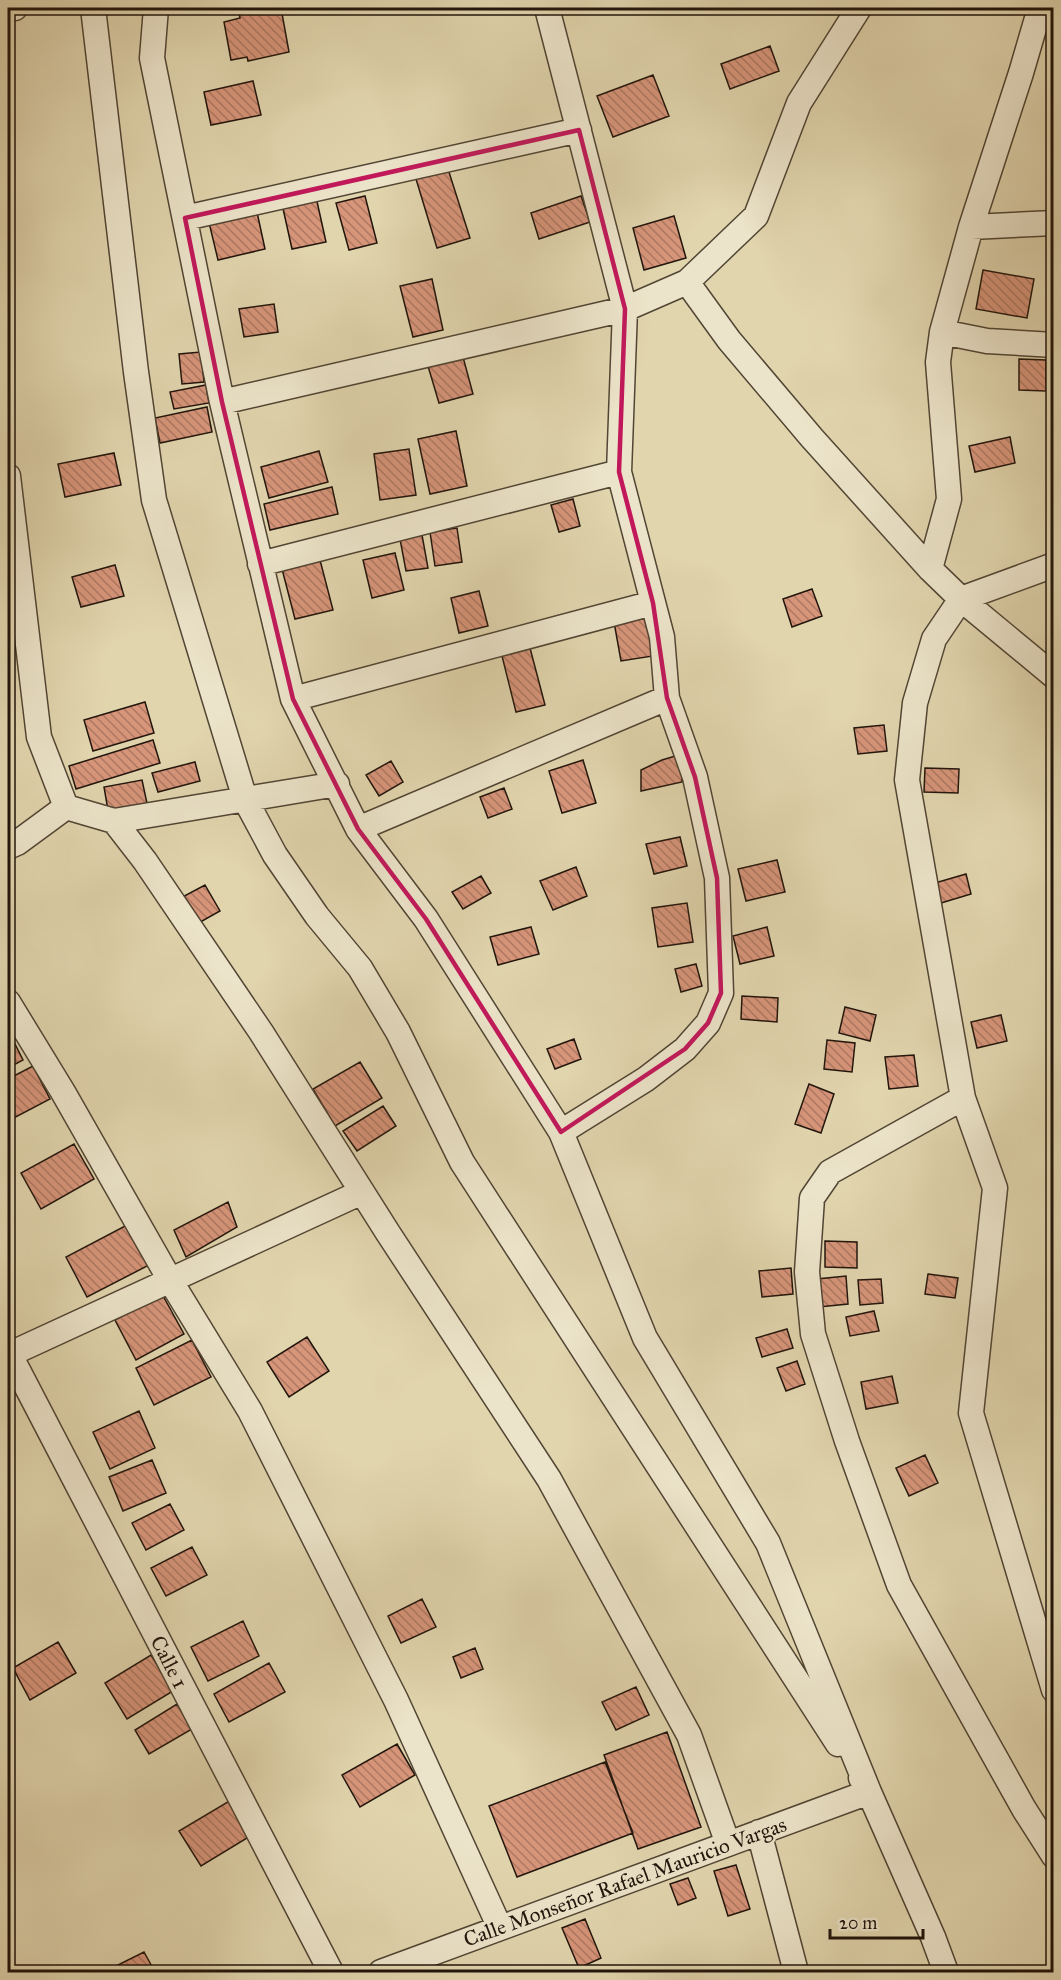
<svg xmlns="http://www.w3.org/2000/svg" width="1061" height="1980" font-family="'IM FELL Great Primer',serif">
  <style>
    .building { fill: url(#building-back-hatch); stroke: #21150c; stroke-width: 1.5 }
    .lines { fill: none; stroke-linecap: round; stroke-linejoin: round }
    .minor-casing { stroke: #514534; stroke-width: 27 }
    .minor { stroke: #ece4ca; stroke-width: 24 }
    .marked { fill: none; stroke: #c2185b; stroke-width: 4.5; stroke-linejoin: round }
    .labels { text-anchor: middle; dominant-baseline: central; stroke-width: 5; stroke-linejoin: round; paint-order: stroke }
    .street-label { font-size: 21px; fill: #21150c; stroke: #ece4ca }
  </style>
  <defs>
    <pattern id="building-back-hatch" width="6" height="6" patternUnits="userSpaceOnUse" patternTransform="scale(1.5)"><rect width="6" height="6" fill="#d7957a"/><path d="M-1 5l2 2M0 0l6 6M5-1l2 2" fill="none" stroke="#ae7862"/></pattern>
  </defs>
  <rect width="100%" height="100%" fill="#e1d5ae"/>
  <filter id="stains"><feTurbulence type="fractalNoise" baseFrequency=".00333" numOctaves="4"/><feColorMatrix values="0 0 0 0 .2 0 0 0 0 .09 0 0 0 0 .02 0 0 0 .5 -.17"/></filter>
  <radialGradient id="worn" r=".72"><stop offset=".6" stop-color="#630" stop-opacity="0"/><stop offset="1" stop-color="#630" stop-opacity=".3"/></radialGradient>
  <path class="building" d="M238 8H281L289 52 248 61 247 57 231 60 224 22 240 18Z
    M770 46 779 71 730 89 721 64Z
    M653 75 669 116 613 137 597 96Z
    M253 81 261 115 211 125 204 92Z
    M448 169 470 238 437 248 416 179Z
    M365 196 377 243 349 250 336 203Z
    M581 196 590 222 539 239 531 213Z
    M316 197 326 242 292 249 282 204Z
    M255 203 265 249 218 260 207 214Z
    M674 216 686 258 644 270 633 228Z
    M983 270 1034 279 1027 318 976 309Z
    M432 279 443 330 413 337 400 286Z
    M274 304 278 332 244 337 239 309Z
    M201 352 204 382 182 384 179 354Z
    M463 357 473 394 439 403 428 366Z
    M1019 359 1046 360V391L1019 390Z
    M206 385 209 403 174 409 170 392Z
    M207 407 212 432 160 443 155 418Z
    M456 431 467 486 430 494 418 439Z
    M1010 437 1015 463 975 472 969 446Z
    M409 449 416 495 380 500 374 454Z
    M319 451 328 482 269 498 261 467Z
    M114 453 121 485 65 497 58 464Z
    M332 487 338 514 270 530 264 504Z
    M573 499 580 526 559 532 551 505Z
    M457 528 462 562 435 566 430 532Z
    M422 535 428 568 406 571 400 539Z
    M395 553 404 590 372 598 363 560Z
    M320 560 333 610 295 619 282 569Z
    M115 565 124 596 81 607 72 577Z
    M812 589 822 616 792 627 783 599Z
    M479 591 488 626 459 633 451 598Z
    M646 616 653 656 621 661 614 622Z
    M530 648 545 705 516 712 502 656Z
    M145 702 154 733 93 751 84 720Z
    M884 725 887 751 858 754 854 728Z
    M153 740 160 763 76 789 69 766Z
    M682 754V782L641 791V770L662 760Z
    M583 760 596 803 562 813 549 771Z
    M391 761 403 782 379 796 366 775Z
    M195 762 200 781 158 792 152 773Z
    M925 768 959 769 958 793 924 792Z
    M142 780 148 808 109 816 104 787Z
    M504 788 512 809 488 818 480 797Z
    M680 837 687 866 654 874 646 844Z
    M777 860 785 892 746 901 738 869Z
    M576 867 587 896 553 910 540 881Z
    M966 874 971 894 941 903 935 883Z
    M481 876 491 893 463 909 452 892Z
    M205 885 220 911 188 929 173 902Z
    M687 903 693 942 658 947 652 908Z
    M531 927 539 954 498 965 490 937Z
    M767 927 774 956 740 964 733 936Z
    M696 964 702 986 681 992 675 969Z
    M742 996 778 998 777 1022 741 1019Z
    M845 1007 876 1015 870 1041 839 1033Z
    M1001 1015 1007 1041 977 1048 971 1022Z
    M8 1036 12 1038 23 1060 8 1068Z
    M574 1039 581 1059 555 1069 547 1049Z
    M827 1040 855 1043 852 1072 824 1069Z
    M914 1055 918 1086 889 1089 885 1057Z
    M360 1062 382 1098 335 1126 313 1089Z
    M33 1066 50 1099 8 1121V1079Z
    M809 1084 834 1094 821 1133 795 1124Z
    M383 1106 396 1126 357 1151 343 1131Z
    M74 1144 94 1179 41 1209 21 1173Z
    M228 1202 237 1227 186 1257 174 1230Z
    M127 1225 149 1265 87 1297 66 1257Z
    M825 1241 857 1242V1268L825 1267Z
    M791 1268 793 1294 762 1297 759 1271Z
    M928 1274 958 1278 955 1298 925 1294Z
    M846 1276 848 1304 819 1307 817 1279Z
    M881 1279 883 1303 860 1305 858 1280Z
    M162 1294 184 1334 136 1360 115 1320Z
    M874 1311 879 1331 850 1336 846 1317Z
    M787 1329 793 1348 762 1357 756 1338Z
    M307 1337 329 1371 289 1397 267 1362Z
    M192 1340 211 1377 154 1405 136 1368Z
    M797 1361 805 1384 786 1391 777 1368Z
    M892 1376 898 1403 866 1409 861 1382Z
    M139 1411 155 1448 110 1469 93 1432Z
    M925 1455 938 1483 909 1496 896 1468Z
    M152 1460 166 1493 123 1511 109 1477Z
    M170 1504 184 1530 146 1550 132 1523Z
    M192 1547 207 1575 166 1596 151 1568Z
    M422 1599 436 1627 401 1643 388 1616Z
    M243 1621 259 1656 208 1681 191 1647Z
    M58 1642 76 1673 30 1700 13 1668Z
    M475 1648 483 1669 461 1678 453 1657Z
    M151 1655 173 1691 127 1719 105 1683Z
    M269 1663 285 1692 229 1722 214 1694Z
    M636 1687 649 1715 616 1730 602 1702Z
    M177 1704 192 1729 149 1754 135 1730Z
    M667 1732 701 1827 638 1849 604 1755Z
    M397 1744 415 1775 360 1807 342 1775Z
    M605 1762 633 1833 517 1877 489 1806Z
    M231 1800 252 1835 201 1866 179 1831Z
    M736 1865 750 1909 728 1916 714 1871Z
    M688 1878 696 1898 678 1905 670 1884Z
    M585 1919 601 1958 579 1968 562 1928Z
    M144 1952 155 1972H104Z"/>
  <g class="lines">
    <g class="minor-casing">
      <path id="minor" d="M93 8 136 372 154 500 245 799 275 855 317 916 360 968 398 1032 462 1162 838 1744
        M156 8 152 58 222 402 293 699 358 829 426 919 561 1132 645 1338 768 1543 869 1792 381 1972
        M547 8 625 309 619 472
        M8 9 15 8
        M185 218 579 130
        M971 227 1054 223
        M687 282 729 340 812 438 930 569 961 599 1054 676
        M942 332 987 341 1054 345
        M222 402 625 309 687 282 756 216 799 103 859 8
        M8 476 39 737 66 807
        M260 564 619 472 662 637 667 698 695 777 717 878 721 993 708 1023 685 1049 646 1079 561 1132
        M1054 565 961 599 934 639 915 703 907 780 963 1098 995 1188 971 1413 1054 1690
        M930 569 949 499 938 362 942 332 971 227 1021 73 1040 8
        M293 699 653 603
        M66 807 114 821 145 861 261 1032 388 1233 549 1479 689 1735 728 1844
        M114 821 337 784
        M358 829 667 698
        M8 847 17 843 66 807
        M8 1002 63 1092 170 1280 250 1411 396 1700 500 1928
        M963 1098 830 1172 812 1198 807 1272 813 1334 847 1441 899 1585 1024 1809 1054 1856
        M8 1351 331 1972
        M8 1355 362 1192
        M861 1778 869 1792 933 1937 946 1972
        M759 1832 796 1972"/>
    </g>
    <use href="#minor" class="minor"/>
  </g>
  <path class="marked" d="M579 130 625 309 619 472 653 603 667 698 695 777 717 878 721 993 708 1023 685 1049 561 1132 426 919 358 829 293 699 222 402 185 218Z"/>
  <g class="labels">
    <g class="street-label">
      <text transform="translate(169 1662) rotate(63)">Calle 1</text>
      <text transform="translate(625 1882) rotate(-20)">Calle Monseñor Rafael Mauricio Vargas</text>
    </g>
  </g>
  <rect width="1061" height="1980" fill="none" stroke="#e1d5ae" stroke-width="30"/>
  <rect x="9" y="9" width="1043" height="1962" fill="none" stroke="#21150c" stroke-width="3"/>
  <rect x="15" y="15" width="1031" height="1950" fill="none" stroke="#21150c" stroke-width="1.5"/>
  <path d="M830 1929v9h93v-9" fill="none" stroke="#21150c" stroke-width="3"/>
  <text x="839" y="1929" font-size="18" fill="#21150c" stroke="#ece4ca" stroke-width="4.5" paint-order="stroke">20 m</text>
  <rect width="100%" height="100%" filter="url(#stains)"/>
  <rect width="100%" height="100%" fill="url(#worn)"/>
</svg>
